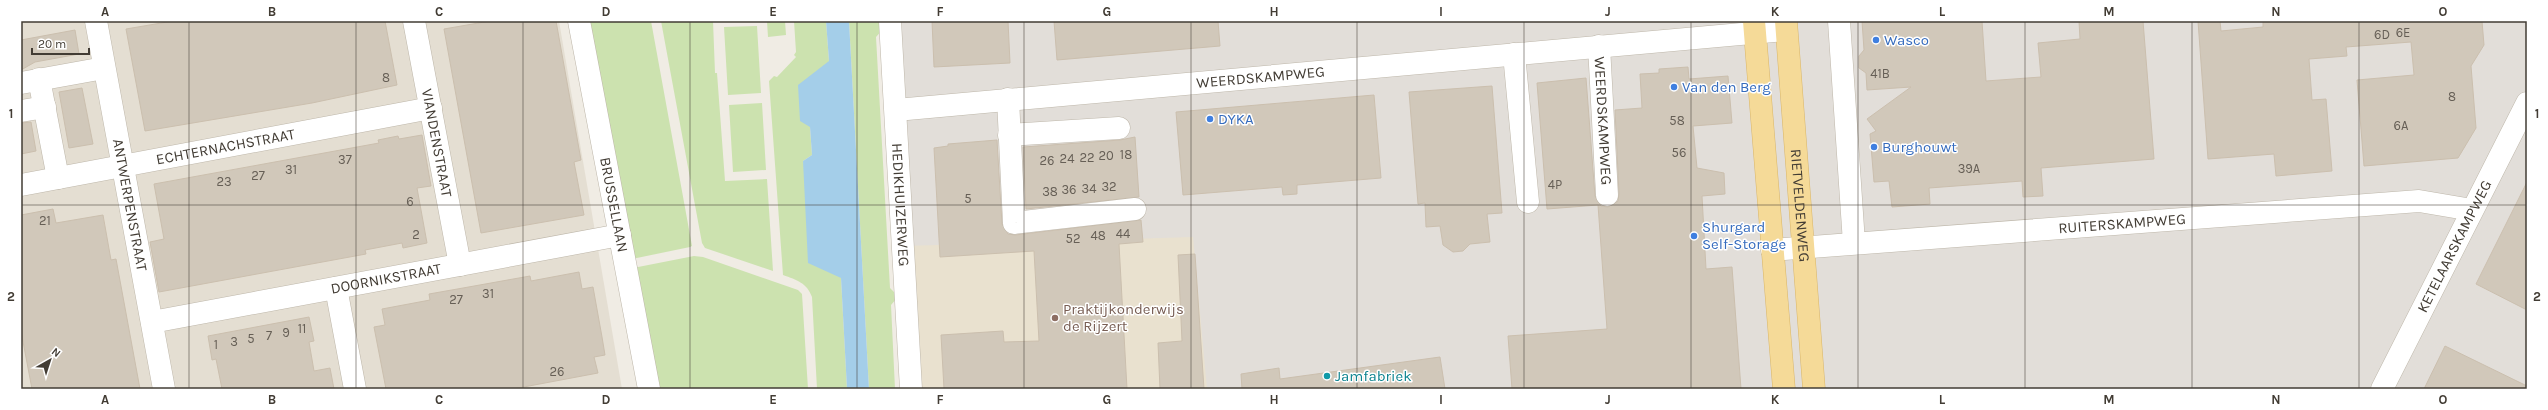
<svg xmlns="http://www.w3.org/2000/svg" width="2548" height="410" font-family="Karla,sans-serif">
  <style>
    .residential { fill: #e4ded2 }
    .industrial { fill: #e2ded9 }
    .education { fill: #e9e1cf }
    .green { fill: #cce2af }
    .water { fill: #a4cee9 }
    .building { fill: #d1c8ba; stroke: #cbbfae }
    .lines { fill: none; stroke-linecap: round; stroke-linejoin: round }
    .minor-casing { stroke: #beb7aa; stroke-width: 23 }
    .major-casing { stroke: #d9b669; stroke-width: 23 }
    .minor { stroke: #fff; stroke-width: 22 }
    .major { stroke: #f5da98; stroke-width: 22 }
    .grid { fill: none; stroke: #423c34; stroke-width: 1; stroke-opacity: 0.55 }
    .shop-dot { fill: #3f7fe0; stroke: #fff; stroke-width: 1.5 }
    .education-dot { fill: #8d6e63; stroke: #fff; stroke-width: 1.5 }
    .culture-dot { fill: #0f9aa8; stroke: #fff; stroke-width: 1.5 }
    .labels { text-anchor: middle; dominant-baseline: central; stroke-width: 3; stroke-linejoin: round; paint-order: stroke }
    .number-label { font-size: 13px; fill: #665f56 }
    .shop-label { font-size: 15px; fill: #366cbe; stroke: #fff; text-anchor: start }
    .street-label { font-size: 15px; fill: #423c34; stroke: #fff }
    .education-label { font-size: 15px; fill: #785e54; stroke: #fff; text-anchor: start }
    .culture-label { font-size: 15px; fill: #0d838f; stroke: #fff; text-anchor: start }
    .neatline { fill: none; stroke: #423c34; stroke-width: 1.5 }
    .grid-label { font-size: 13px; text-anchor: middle; font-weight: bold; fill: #423c34 }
  </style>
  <rect width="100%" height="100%" fill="#f0ece4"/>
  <path class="residential" d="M21 21H559L622 389H21Z"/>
  <path class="industrial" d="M897 21H2527V389H923Z"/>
  <path class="education" d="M1193 237 1207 389H914L905 246Z"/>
  <path class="green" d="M588 21H651L692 246 690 247 632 259Z
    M661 21H713L715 73H717L725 181 767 179 773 271 705 248 702 243Z
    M767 21H785L786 35 768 37Z
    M794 21H826L829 61 810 127 812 155 803 161 841 278 847 389H817L812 297C807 283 797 280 783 275L769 81 774 76 777 77 796 57 794 55 796 52Z
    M849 21H885L886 26 876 37 890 288 896 294 897 298 891 305 895 389H869Z
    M757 26 761 93 728 95 724 27Z
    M762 103 766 170 733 172 729 105Z
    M694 256 703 257 798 290 802 294 808 389H656L633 268Z"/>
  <path class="water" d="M826 21H849L869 389H847L841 278 808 263 803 161 812 155 810 127 800 121 798 85 829 61Z"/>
  <path class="building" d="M173 21H385L397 85 312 103 145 131 126 29Z
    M490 21H556L581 160 574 162 584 215 481 233 444 29Z
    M932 21H1008L1010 63 934 67Z
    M1054 21H1218L1220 46 1057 60Z
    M1862 21H1982L1986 81 2041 77 2038 43 2080 39 2079 21H2143L2154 159 2041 168 2043 196 2023 197 2022 181 1996 183 1929 188 1930 204 1892 207 1889 181 1874 182 1870 134 1876 131 1867 119 1911 87 1867 90 1866 73 1859 68V56L1864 50Z
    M2198 21H2220L2221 31 2263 27V21H2482L2484 45 2471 66 2476 128 2458 158 2364 166 2357 80 2414 75 2411 42 2346 47 2347 56 2309 59 2312 100 2326 99 2332 171 2276 176 2274 154 2208 159Z
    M75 30 79 54 35 62 21 70V40Z
    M1688 67 1689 79 1728 76 1732 123 1693 126 1697 168 1724 173 1725 194 1702 196 1706 269 1732 267 1741 389H1512L1508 336 1607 329 1598 205 1547 209 1537 83 1586 78 1595 196 1601 206 1608 207 1618 201 1619 194 1615 110 1642 108 1640 74 1659 73V69Z
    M1492 86 1502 213 1487 214 1490 242 1470 244 1463 251 1453 252 1443 245 1440 226 1426 227 1425 203 1418 204 1409 92Z
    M82 88 93 144 69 148 59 92Z
    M1374 95 1381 178 1297 185V194L1283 195 1282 187 1183 195 1176 112Z
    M31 122 36 151 21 154V123Z
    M422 135 431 186 417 188 427 243 403 248 402 243 365 250 366 254 159 292 150 242 164 239 154 184 379 143 378 140 398 136 399 139Z
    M1135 137 1139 197 1026 209 1023 147 1120 140Z
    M997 140 1002 224 1008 234 1015 235 1141 220 1143 242 1119 244 1127 389H944L941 335 1003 331 1004 342 1039 341 1034 251 940 257 934 148 948 146V144Z
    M2527 182V310L2476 284Z
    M53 209 56 223 103 215 111 260 116 259 140 389H32L21 331V215Z
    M1195 254 1204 389H1160L1158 343 1182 341 1178 255Z
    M579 272 582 289 593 287 602 337 605 355 594 357 598 373 513 389H386L374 327 385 325 382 309 430 300 429 294 463 288 530 276 531 281Z
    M309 317 314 341 309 342 314 371 330 368 334 389H222L216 359 212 360 208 336Z
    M2445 346 2527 386V389H2424Z
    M1440 357 1445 389H1242L1241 374 1279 368 1280 379Z"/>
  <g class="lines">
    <g class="minor-casing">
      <g id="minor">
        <path id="s1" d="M96 21 164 389"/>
        <path id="s2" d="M414 21 460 265"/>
        <path id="s3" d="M579 21 649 389"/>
        <path id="s4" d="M890 21 911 389"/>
        <path d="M1839 21 1854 243"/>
        <path id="s5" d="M1599 46 1607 195"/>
        <path d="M1514 54 1528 202"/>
        <path d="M39 79 58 178"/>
        <path d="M21 83 104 68"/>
        <path d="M1008 99 1014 223 1135 209"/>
        <path id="s6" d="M896 110 1786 30"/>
        <path d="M21 111 45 107"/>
        <path d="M1009 135 1119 128"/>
        <path id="s7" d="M21 185 431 108"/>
        <path id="s8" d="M1772 250 2419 201 2472 210"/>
        <path d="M336 288 355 389"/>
        <path id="s9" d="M152 322 620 235"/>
        <path id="s10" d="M2382 389 2527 103"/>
      </g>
    </g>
    <g class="major-casing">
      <g id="major">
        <path d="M1754 21 1784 389"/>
        <path id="s11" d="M1786 21 1814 389"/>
      </g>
    </g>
    <use href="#minor" class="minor"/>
    <use href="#major" class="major"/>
  </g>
  <path class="grid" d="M189 21V389M356 21V389M523 21V389M690 21V389M857 21V389M1024 21V389M1191 21V389M1357 21V389M1524 21V389M1691 21V389M1858 21V389M2025 21V389M2192 21V389M2359 21V389M21 205H2527"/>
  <g class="shop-dot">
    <circle cx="1876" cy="40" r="4"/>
    <circle cx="1674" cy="87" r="4"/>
    <circle cx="1210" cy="119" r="4"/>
    <circle cx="1874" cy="147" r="4"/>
    <circle cx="1694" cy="236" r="4"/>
  </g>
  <circle class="education-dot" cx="1055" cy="318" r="4"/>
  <circle class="culture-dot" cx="1327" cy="376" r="4"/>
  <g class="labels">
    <g class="number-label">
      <text x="2403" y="32">6E</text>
      <text x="2382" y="34">6D</text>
      <text x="1880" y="73">41B</text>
      <text x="386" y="77">8</text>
      <text x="2452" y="96">8</text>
      <text x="1677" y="120">58</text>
      <text x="2401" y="125">6A</text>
      <text x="1679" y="152">56</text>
      <text x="1126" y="154">18</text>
      <text x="1106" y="155">20</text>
      <text x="1087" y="157">22</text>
      <text x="1067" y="158">24</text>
      <text x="345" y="159">37</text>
      <text x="1047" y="160">26</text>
      <text x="1969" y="168">39A</text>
      <text x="291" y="169">31</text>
      <text x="258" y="175">27</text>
      <text x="224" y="181">23</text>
      <text x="1555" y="184">4P</text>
      <text x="1109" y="186">32</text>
      <text x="1089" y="188">34</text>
      <text x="1069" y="189">36</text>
      <text x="1050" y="191">38</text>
      <text x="968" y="198">5</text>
      <text x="410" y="201">6</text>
      <text x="45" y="220">21</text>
      <text x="1123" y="233">44</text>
      <text x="416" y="234">2</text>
      <text x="1098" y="235">48</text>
      <text x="1073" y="238">52</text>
      <text x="488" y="293">31</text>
      <text x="456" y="299">27</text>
      <text x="302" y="328">11</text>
      <text x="286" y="332">9</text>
      <text x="269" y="335">7</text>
      <text x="251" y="338">5</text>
      <text x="234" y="341">3</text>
      <text x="216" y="344">1</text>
      <text x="557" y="371">26</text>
    </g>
    <g class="shop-label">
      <text x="1884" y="40">Wasco</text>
      <text x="1682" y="87">Van den Berg</text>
      <text x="1218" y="119">DYKA</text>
      <text x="1882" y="147">Burghouwt</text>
      <text x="1702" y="227">Shurgard<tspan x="1702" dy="17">Self-Storage</tspan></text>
    </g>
    <g class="street-label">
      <text stroke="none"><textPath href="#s6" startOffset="366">WEERDSKAMPWEG</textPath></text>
      <text stroke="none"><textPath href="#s5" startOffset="75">WEERDSKAMPWEG</textPath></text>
      <text stroke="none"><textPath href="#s2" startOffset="124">VIANDENSTRAAT</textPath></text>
      <text stroke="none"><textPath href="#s7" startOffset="208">ECHTERNACHSTRAAT</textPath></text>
      <text stroke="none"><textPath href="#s1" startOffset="187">ANTWERPENSTRAAT</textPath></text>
      <text stroke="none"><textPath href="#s3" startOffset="187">BRUSSELLAAN</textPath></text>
      <text stroke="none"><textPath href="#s4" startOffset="184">HEDIKHUIZERWEG</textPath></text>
      <text stroke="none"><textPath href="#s11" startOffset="185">RIETVELDENWEG</textPath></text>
      <text stroke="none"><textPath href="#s8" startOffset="351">RUITERSKAMPWEG</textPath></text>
      <text stroke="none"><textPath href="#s10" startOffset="160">KETELAARSKAMPWEG</textPath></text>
      <text stroke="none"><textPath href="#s9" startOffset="238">DOORNIKSTRAAT</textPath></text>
    </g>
    <g class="education-label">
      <text x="1063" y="309">Praktijkonderwijs<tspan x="1063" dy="17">de Rijzert</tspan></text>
    </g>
    <g class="culture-label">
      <text x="1335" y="376">Jamfabriek</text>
    </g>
  </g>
  <rect width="2548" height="410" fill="none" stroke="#ffffff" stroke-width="44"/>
  <g transform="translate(50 360) rotate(39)" stroke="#ffffff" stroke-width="3" paint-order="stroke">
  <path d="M0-3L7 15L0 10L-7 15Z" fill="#423c34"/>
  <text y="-6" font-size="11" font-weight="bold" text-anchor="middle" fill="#423c34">N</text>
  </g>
  <path d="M32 48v6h57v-6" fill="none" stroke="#423c34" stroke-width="2"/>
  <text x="38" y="48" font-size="12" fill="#423c34" stroke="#ffffff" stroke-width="3" paint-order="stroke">20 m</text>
  <rect x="22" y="22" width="2504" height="366" class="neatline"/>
  <g class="grid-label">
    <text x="105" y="16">A</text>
    <text x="272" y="16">B</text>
    <text x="439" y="16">C</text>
    <text x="606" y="16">D</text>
    <text x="773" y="16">E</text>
    <text x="940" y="16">F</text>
    <text x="1107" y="16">G</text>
    <text x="1274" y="16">H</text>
    <text x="1441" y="16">I</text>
    <text x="1608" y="16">J</text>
    <text x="1775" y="16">K</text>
    <text x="1942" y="16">L</text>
    <text x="2109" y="16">M</text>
    <text x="2276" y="16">N</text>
    <text x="2443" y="16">O</text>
    <text x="11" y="118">1</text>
    <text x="2537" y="118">1</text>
    <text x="11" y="301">2</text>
    <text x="2537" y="301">2</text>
    <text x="105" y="404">A</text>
    <text x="272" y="404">B</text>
    <text x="439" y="404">C</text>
    <text x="606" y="404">D</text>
    <text x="773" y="404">E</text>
    <text x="940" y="404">F</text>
    <text x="1107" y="404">G</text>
    <text x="1274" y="404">H</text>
    <text x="1441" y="404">I</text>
    <text x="1608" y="404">J</text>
    <text x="1775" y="404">K</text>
    <text x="1942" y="404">L</text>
    <text x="2109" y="404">M</text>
    <text x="2276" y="404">N</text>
    <text x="2443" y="404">O</text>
  </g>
</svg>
